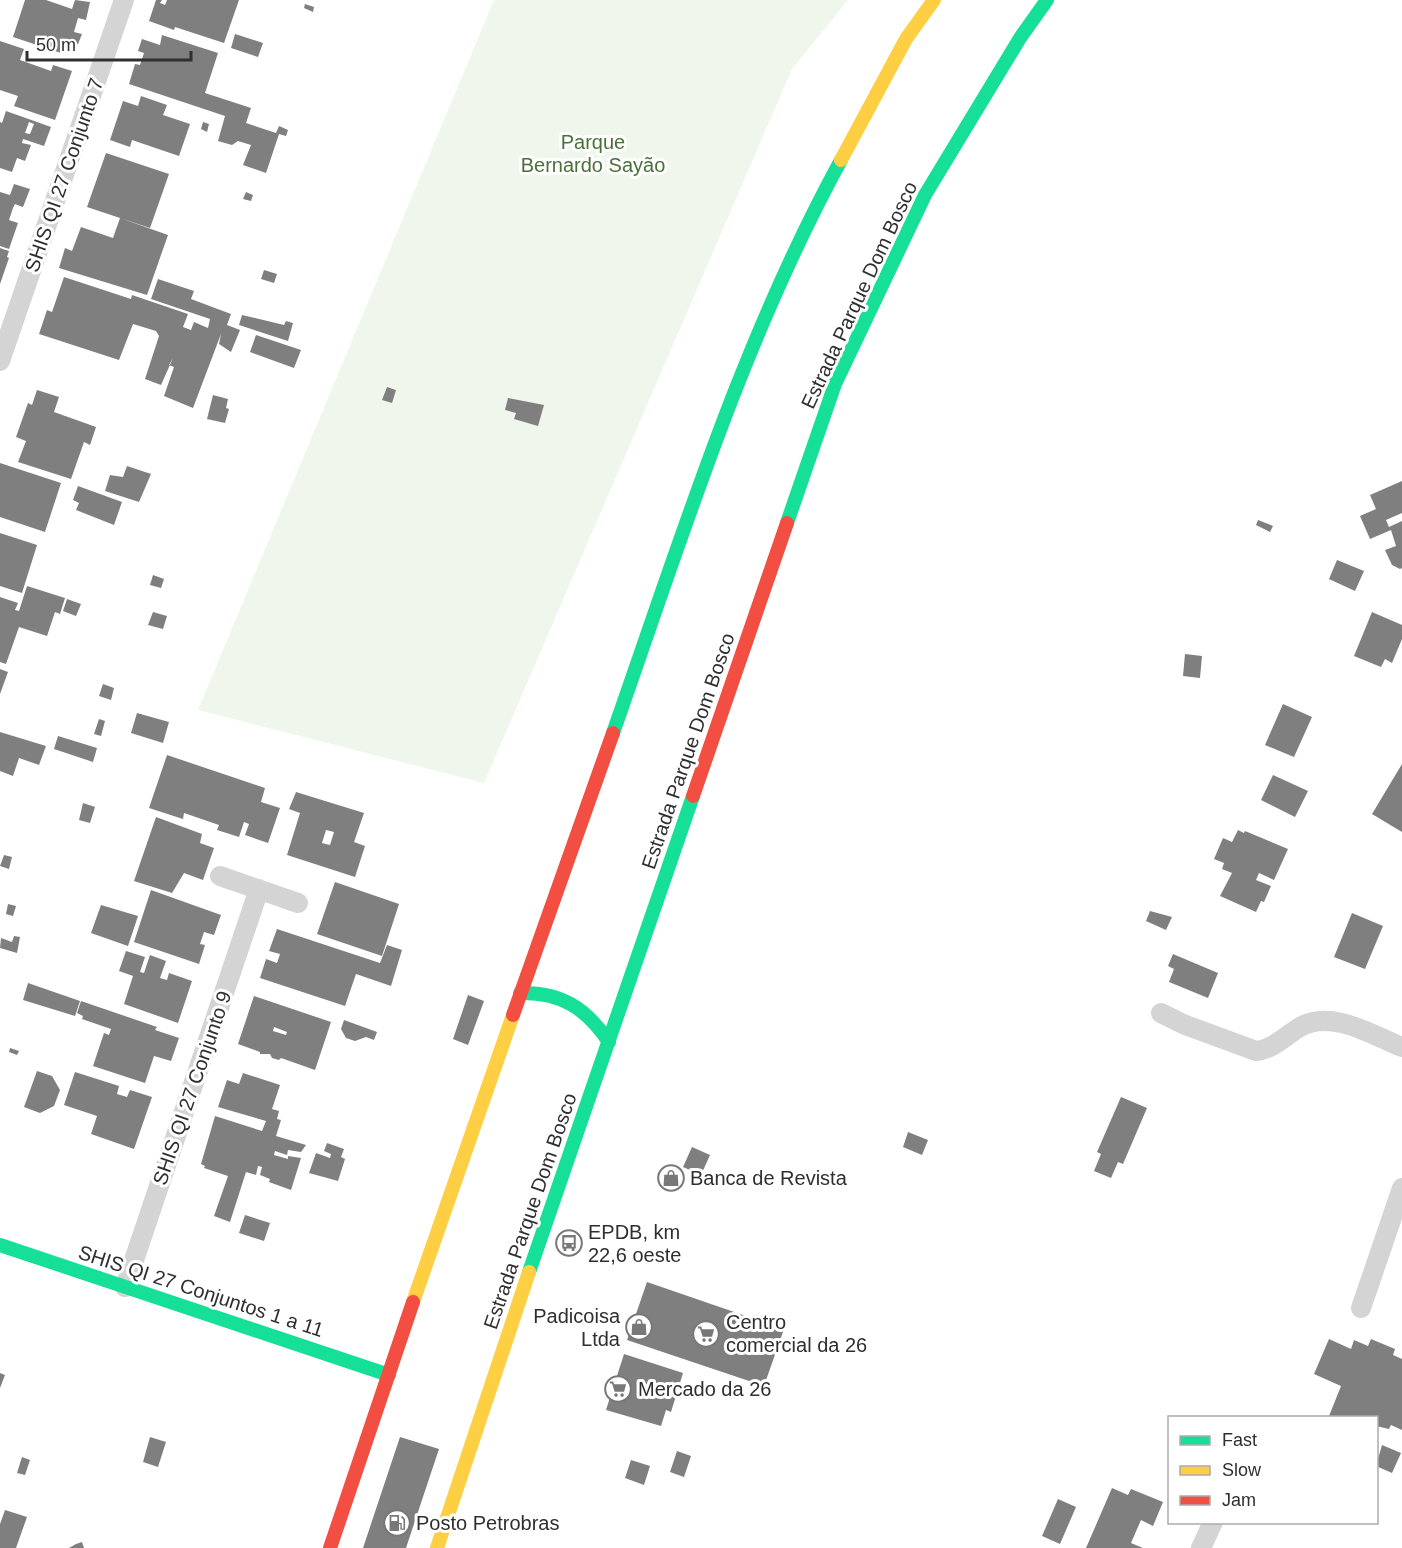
<svg xmlns="http://www.w3.org/2000/svg" width="1402" height="1548" font-family="Arial,sans-serif">
  <style>
    .green { fill: #eff6ec }
    .building { fill: #7f7f7f; fill-rule: evenodd }
    .lines { fill: none; stroke-linecap: round; stroke-linejoin: round }
    .street { stroke: #d4d4d4; stroke-width: 20 }
    .fast { stroke: #16e098; stroke-width: 14 }
    .slow { stroke: #ffcf43; stroke-width: 14 }
    .jam { stroke: #f24e42; stroke-width: 14 }
    .labels { text-anchor: middle; dominant-baseline: central; stroke-width: 6; stroke-linejoin: round; paint-order: stroke }
    .park-label { font-size: 20px; fill: #487038; stroke: #fff }
    .street-label { font-size: 20px; fill: #2f2f2f; stroke: #fff }
    .poi-label { font-size: 20px; fill: #2f2f2f; stroke: #fff; text-anchor: start }
  </style>
  <rect width="100%" height="100%" fill="#fff"/>
  <path class="green" d="M494 0H848L792 69 484 783 198 710Z"/>
  <path class="building" d="M25 0H46L72 9 75 0 90 2 86 20 78 18 74 32 82 34 78 44 65 40 61 53 13 37Z
    M156 0H162L160 3 165 5 167 0H239L224 43 175 27 174 30 149 21Z
    M305 4 314 7 313 12 304 8Z
    M235 34 263 43 258 57 231 48Z
    M162 35 218 53 205 93 251 108 246 123 276 133 279 126 288 130 286 136 279 134 266 173 243 165 251 145 238 141 232 145 218 141 225 116 129 84 135 64 140 65 144 53 138 51 142 39 160 45Z
    M0 41 24 49 20 60 51 71 53 65 72 71 55 120 14 106 18 96 0 90Z
    M141 96 167 105 163 115 190 124 179 156 132 140 130 147 110 140 123 101 138 106Z
    M6 111 51 127 44 146 23 139 22 143 31 145 25 161 17 158 12 172 0 168V122L2 123ZM29 122 34 124 30 134 25 133Z
    M203 122 209 124 207 132 201 129Z
    M106 153 169 174 150 228 87 207Z
    M14 184 30 189 23 207 15 204 13 208 9 220 18 223 9 249 0 246V192L10 195Z
    M246 192 253 195 251 201 243 199Z
    M120 218 168 235 147 295 59 268 65 248 72 251 81 227 113 238Z
    M0 248 9 251 7 257 9 258 0 284Z
    M264 270 277 274 274 283 261 279Z
    M64 277 131 299 132 295 188 314 183 327 191 330 194 322 208 328 210 319 151 299 158 279 194 291 191 299 231 314 227 325 240 330 231 352 219 344 221 334 193 408 164 396 174 367 169 365 173 358 161 385 145 379 159 336 156 331 133 324 119 360 39 334 47 310 52 312Z
    M242 315 284 325 286 321 293 323 288 341 239 325Z
    M256 335 301 350 294 368 250 352Z
    M387 387 396 390 392 403 382 400Z
    M37 390 59 397 54 412 96 427 90 445 84 442 71 479 18 462 26 441 16 437 28 403 32 405Z
    M213 395 228 399 226 408 229 409 225 423 207 419Z
    M508 398 544 405 538 426 514 419 516 413 505 410Z
    M0 463 61 483 45 532 0 517Z
    M127 466 151 474 139 502 105 491 110 475 123 477Z
    M1402 481V513L1386 520 1389 527 1402 521V568L1400 569 1392 565 1385 550 1396 546 1391 530 1370 539 1360 516 1376 509 1370 495Z
    M78 486 122 502 114 525 76 510 79 503 73 500Z
    M1258 520 1273 526 1270 532 1256 525Z
    M0 533 37 545 22 593 0 586Z
    M1337 560 1364 571 1355 591 1329 579Z
    M153 575 164 579 161 588 150 585Z
    M27 586 65 598 60 614 55 612 47 636 19 627 6 664 0 662V597L18 603 15 610 19 611Z
    M67 599 81 604 76 616 63 611Z
    M153 612 167 616 163 629 148 625Z
    M1372 612 1402 625V639L1392 663 1385 659 1381 667 1354 656Z
    M1185 654 1202 656 1200 678 1183 676Z
    M0 669 8 672 0 694Z
    M103 684 114 688 111 700 99 696Z
    M1283 704 1312 717 1294 757 1265 745Z
    M137 713 169 722 163 743 131 733Z
    M99 719 105 721 101 736 94 734Z
    M0 732 46 746 39 765 19 758 13 776 0 771Z
    M58 736 97 748 93 762 54 749Z
    M167 755 265 788 261 802 280 808 268 843 245 835 249 824 244 822 239 837 217 830 219 825 184 813 183 819 149 808Z
    M1402 764V832L1372 814Z
    M1273 775 1308 791 1295 817 1261 800Z
    M296 792 364 813 354 842 365 846 355 877 287 855 300 813 289 809ZM326 830 334 832 330 845 322 843Z
    M83 803 95 807 90 823 79 820Z
    M156 817 202 834 200 843 214 848 203 880 184 873 172 893 134 881Z
    M1238 830 1244 833 1245 831 1288 849 1274 880 1259 873 1256 880 1271 886 1264 902 1261 901 1256 912 1220 896 1232 873 1222 869 1224 863 1214 859 1223 838 1232 842Z
    M4 855 12 857 9 869 0 866Z
    M335 882 399 904 382 956 317 934Z
    M151 890 221 915 214 935 204 932 200 944 205 945 199 964 134 942Z
    M8 904 16 906 13 916 6 914Z
    M101 905 138 916 128 946 91 933Z
    M1150 911 1172 917 1166 930 1146 921Z
    M1352 913 1383 926 1365 969 1334 957Z
    M277 929 380 963 387 945 402 950 391 986 356 974 345 1006 260 978 266 959 277 963 280 954 269 951Z
    M14 936 20 937 17 953 0 948 1 938 12 942Z
    M126 951 145 957 140 972 144 973 150 955 166 961 160 978 167 980 169 973 192 981 178 1023 124 1004 133 976 119 971Z
    M1173 954 1218 973 1208 998 1169 982 1174 969 1168 966Z
    M28 983 80 1001 75 1016 23 1000Z
    M468 995 484 1001 468 1045 453 1039Z
    M254 996 331 1022 315 1070 281 1058 279 1060 272 1058 270 1054H260V1052L238 1044ZM274 1027 287 1032 286 1035 273 1031Z
    M81 1001 157 1027 155 1030 179 1038 171 1061 154 1056 145 1083 93 1066 104 1033 109 1035 111 1029 82 1019 83 1016 77 1013Z
    M344 1020 377 1032 374 1040 366 1037 355 1041 346 1038 341 1029Z
    M10 1048 19 1051 17 1055 9 1052Z
    M37 1071 52 1076 60 1090 54 1106 40 1113 24 1107Z
    M75 1072 119 1086 117 1094 127 1097 130 1090 152 1097 134 1149 91 1134 97 1116 64 1105Z
    M243 1073 280 1085 272 1109 279 1111 277 1119 281 1120 276 1136 306 1145 301 1152 288 1150 287 1155 275 1151 274 1155 288 1159V1156L301 1158 291 1190 269 1182 270 1179 260 1175 262 1167 258 1166 256 1175 246 1172 230 1222 214 1216 228 1176 204 1168 205 1166 201 1164 215 1116 262 1131 266 1121 218 1107 227 1080 239 1084Z
    M1121 1097 1147 1108 1123 1164 1118 1162 1111 1178 1094 1171 1101 1154 1097 1152Z
    M908 1132 928 1140 922 1155 903 1147Z
    M327 1143 344 1149 341 1157 345 1159 338 1181 309 1173 316 1153 330 1158 331 1154 324 1151Z
    M692 1147 710 1155 701 1175 683 1167Z
    M245 1215 270 1223 264 1241 239 1233Z
    M647 1282 784 1329 764 1386 627 1340Z
    M1329 1339 1351 1349 1354 1340 1368 1346 1371 1339 1395 1349 1393 1355 1402 1359V1430L1391 1425 1389 1429 1376 1426V1418L1329 1416 1341 1386 1314 1374Z
    M624 1354 683 1373 671 1412 666 1410 661 1426 606 1410Z
    M0 1373 5 1375 0 1388Z
    M150 1437 166 1442 158 1467 143 1462Z
    M400 1437 439 1449 406 1548H363Z
    M1382 1445 1401 1453 1392 1473 1376 1466Z
    M677 1451 691 1456 684 1477 670 1472Z
    M22 1457 30 1460 25 1475 17 1473Z
    M631 1460 650 1466 644 1485 625 1478Z
    M1112 1488 1128 1495 1131 1489 1163 1502 1153 1526 1141 1520 1131 1543 1143 1548H1086Z
    M1058 1499 1076 1507 1060 1544 1042 1536Z
    M5 1510 27 1517 16 1548H0V1524Z
    M82 1542 84 1548H69L76 1544Z"/>
  <g class="lines">
    <path class="street" d="M0 361 124 0
      M220 876 298 903
      M1161 1013 1183 1024 1256 1051C1274 1049 1285 1036 1300 1027 1332 1009 1372 1035 1402 1047
      M125 1287 259 889
      M1361 1308 1402 1188
      M1201 1548 1213 1522"/>
    <path class="fast" d="M787 523 835 384 925 195 1020 38 1047 0
      M613 733C681 540 742 341 841 160
      M520 993C561 992 586 1008 609 1042
      M0 1245 389 1375
      M529 1272 693 796"/>
    <path class="slow" d="M841 160 906 39 934 0
      M413 1302 513 1015
      M437 1548 529 1272"/>
    <path class="jam" d="M693 796 787 523
      M513 1015 613 733
      M330 1548 413 1302"/>
  </g>
  <defs>
    <g id="shop-ring" transform="scale(1.35)"><circle r="9.5" fill="#fff" stroke="#787878" stroke-width="1.5"/><path d="M-5-2.5h2.3a2.7 3.5 0 0 1 5.4 0H5L5.5 6h-11ZM-1.5-2.5h3a1.5 2.3 0 0 0-3 0Z" fill="#787878"/></g>
    <g id="bus-ring" transform="scale(1.35)"><circle r="9.5" fill="#fff" stroke="#787878" stroke-width="1.5"/><path d="M-5-6H5V4H4V6H2V4H-2V6H-4V4H-5ZM-3.5-4V0h7V-4ZM-3.5 1.2v1.5H-2V1.2ZM2 1.2v1.5H3.5V1.2Z" fill="#787878"/></g>
    <g id="supermarket-ring" transform="scale(1.35)"><circle r="9.5" fill="#fff" stroke="#787878" stroke-width="1.5"/><path d="M-6-5.5h2.5l.6 2H6L4.5 2H-2.5L-4.4-4H-6ZM-1.5 3.2a1.3 1.3 0 1 0 .1 0ZM3 3.2a1.3 1.3 0 1 0 .1 0Z" fill="#787878"/></g>
    <g id="fuel-ring" transform="scale(1.35)"><circle r="9.5" fill="#fff" stroke="#787878" stroke-width="1.5"/><path d="M-5.5-6h7V0h2V4h1.3V-2.5L3-4.5l.8-.8L6-3V5H2.5V1h-1V6h-7ZM-4.2-4.7v3.2H.2V-4.7Z" fill="#787878"/></g>
  </defs>
  <g fill-rule="evenodd">
    <use href="#shop-ring" x="671" y="1178"/>
    <use href="#bus-ring" x="569" y="1243"/>
    <use href="#shop-ring" x="639" y="1327"/>
    <use href="#supermarket-ring" x="706" y="1334"/>
    <use href="#supermarket-ring" x="618" y="1389"/>
    <use href="#fuel-ring" x="397" y="1523"/>
  </g>
  <g class="labels">
    <g class="park-label">
      <text x="593" y="142">Parque<tspan x="593" dy="23">Bernardo Sayão</tspan></text>
    </g>
    <g class="street-label">
      <text transform="translate(64 175) rotate(-71)">SHIS QI 27 Conjunto 7</text>
      <text transform="translate(859 295) rotate(-65)">Estrada Parque Dom Bosco</text>
      <text transform="translate(688 751) rotate(-71)">Estrada Parque Dom Bosco</text>
      <text transform="translate(192 1088) rotate(-71)">SHIS QI 27 Conjunto 9</text>
      <text transform="translate(530 1211) rotate(-71)">Estrada Parque Dom Bosco</text>
      <text transform="translate(201 1291) rotate(18)">SHIS QI 27 Conjuntos 1 a 11</text>
    </g>
    <g class="poi-label">
      <text x="690" y="1178">Banca de Revista</text>
      <text x="588" y="1232">EPDB, km<tspan x="588" dy="23">22,6 oeste</tspan></text>
      <text x="620" y="1316" text-anchor="end">Padicoisa<tspan x="620" dy="23">Ltda</tspan></text>
      <text x="726" y="1322">Centro<tspan x="726" dy="23">comercial da 26</tspan></text>
      <text x="638" y="1389">Mercado da 26</text>
      <text x="416" y="1523">Posto Petrobras</text>
    </g>
  </g>
  <rect x="1168" y="1416" width="210" height="108" fill="#ffffff" stroke="#acacac" stroke-width="1.5"/>
  <rect x="1180" y="1436" width="30" height="9" fill="#16e098" stroke="#acacac" stroke-width="1.5"/>
  <text x="1222" y="1446" font-size="18" fill="#2f2f2f">Fast</text>
  <rect x="1180" y="1466" width="30" height="9" fill="#ffcf43" stroke="#acacac" stroke-width="1.5"/>
  <text x="1222" y="1476" font-size="18" fill="#2f2f2f">Slow</text>
  <rect x="1180" y="1496" width="30" height="9" fill="#f24e42" stroke="#acacac" stroke-width="1.5"/>
  <text x="1222" y="1506" font-size="18" fill="#2f2f2f">Jam</text>
  <path d="M27 51v9h164v-9" fill="none" stroke="#2f2f2f" stroke-width="3"/>
  <text x="36" y="51" font-size="18" fill="#2f2f2f" stroke="#ffffff" stroke-width="4.5" paint-order="stroke">50 m</text>
</svg>
